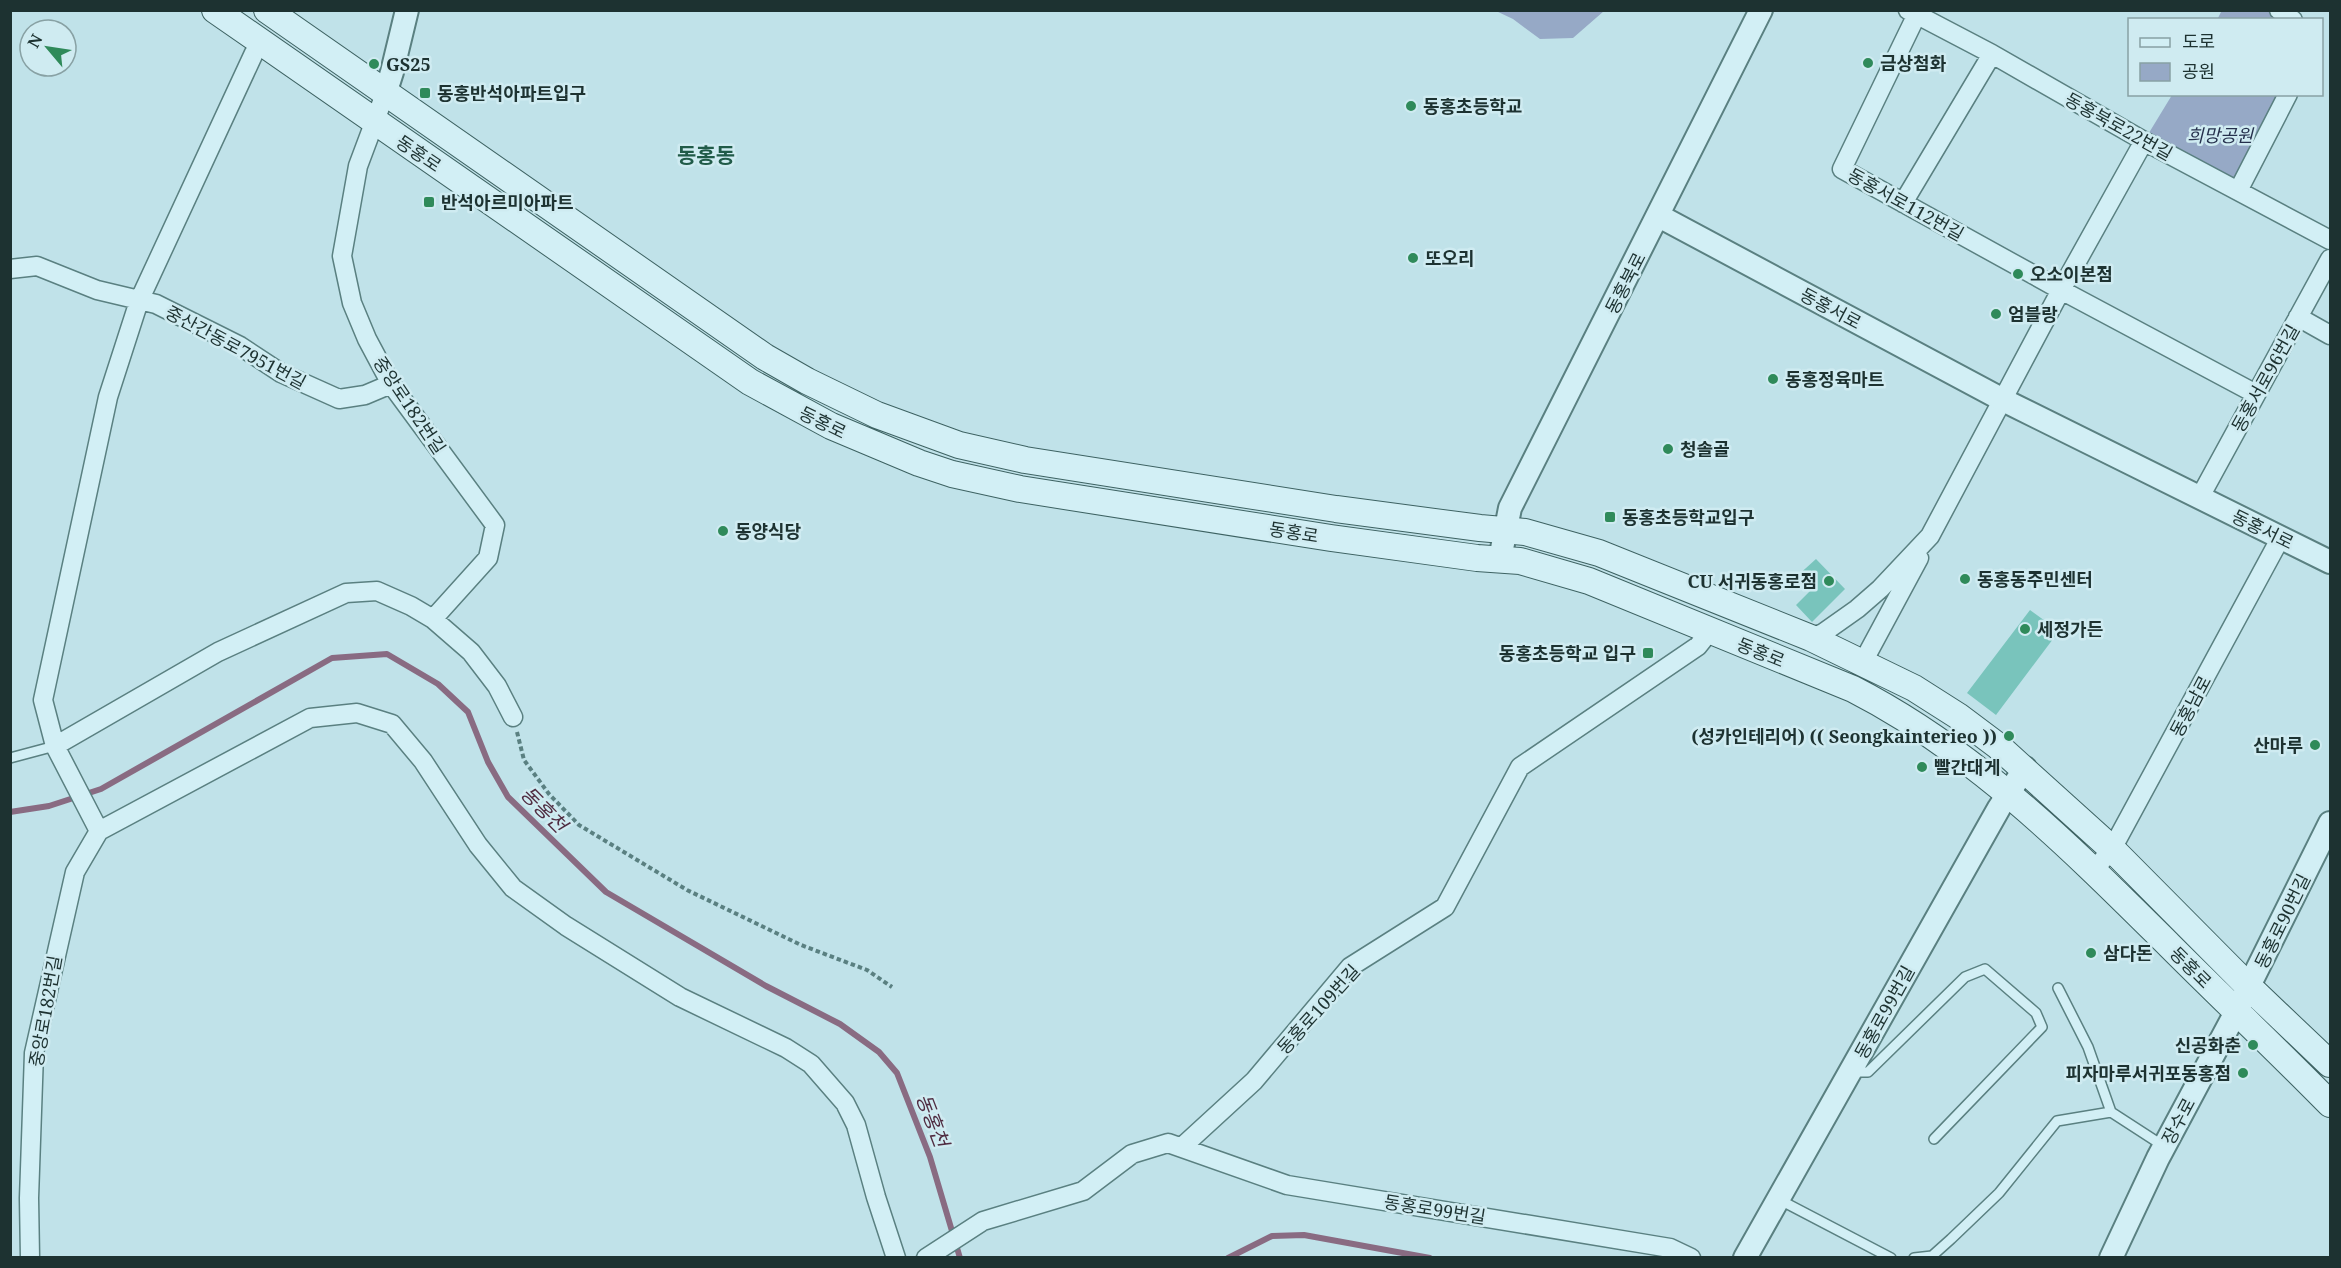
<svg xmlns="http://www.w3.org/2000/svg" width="2341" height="1268" font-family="'Noto Serif','Noto Sans KR',serif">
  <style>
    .green { fill: #96a9c6 }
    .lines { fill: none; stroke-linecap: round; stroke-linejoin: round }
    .stream { stroke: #896b82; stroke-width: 6 }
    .building { fill: #79c4bc }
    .service-casing { stroke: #5a8081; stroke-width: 12 }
    .minor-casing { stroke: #5a8081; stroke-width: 21 }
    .tertiary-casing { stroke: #5a8081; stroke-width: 26 }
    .secondary-casing { stroke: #3d6262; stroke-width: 28 }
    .path { stroke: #5a8081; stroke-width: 4; stroke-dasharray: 4.5 3; stroke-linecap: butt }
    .service { stroke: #d2eff5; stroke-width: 9 }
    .minor { stroke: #d2eff5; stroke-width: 18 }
    .tertiary { stroke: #d2eff5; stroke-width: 22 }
    .secondary { stroke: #d2eff5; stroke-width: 26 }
    .poi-dot { fill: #2f8a5a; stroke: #cfebf1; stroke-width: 2 }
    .labels { text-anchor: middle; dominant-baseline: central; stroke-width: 5; stroke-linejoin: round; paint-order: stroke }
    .poi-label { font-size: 18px; font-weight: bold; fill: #1d3231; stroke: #cfebf1; text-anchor: start }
    .street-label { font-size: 18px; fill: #1d3231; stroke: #cfebf1 }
    .park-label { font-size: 18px; font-style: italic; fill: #25304c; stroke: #cfebf1 }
    .water-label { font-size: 20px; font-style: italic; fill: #502d42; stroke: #cfebf1 }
    .quarter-label { font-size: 21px; font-weight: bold; fill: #205b48; stroke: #cfebf1 }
  </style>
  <rect width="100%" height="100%" fill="#c0e2e9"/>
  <path class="green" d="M2222 10 2279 11 2293 20H2217Z
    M1496 11 1604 10V11L1573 38 1540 39 1513 19Z
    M2172 95H2288L2238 191 2144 141Z"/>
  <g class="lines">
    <path class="stream" d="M10 812 49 806 101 789 332 658 387 654 438 684 468 712 488 762 508 797 606 892 766 986 840 1024 879 1052 897 1073 930 1157 960 1258
      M1228 1258 1272 1236 1304 1235 1430 1258"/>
  </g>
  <path class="building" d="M1816 559 1845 589 1812 622 1796 605 1810 591 1796 577Z
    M2030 610 2059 631 1996 715 1967 693Z"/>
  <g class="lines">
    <g class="service-casing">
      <path id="service" d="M10 758 55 746
        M2058 988 2088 1047 2111 1112
        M1853 1072H1868L1965 977 1985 969 2036 1013 2042 1027 1934 1139
        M1778 1199 1891 1258
        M1914 1258 1932 1256 1951 1239 1999 1193 2057 1121 2111 1112 2165 1147"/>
    </g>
    <g class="minor-casing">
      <path id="minor" d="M1908 10 1992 54 2144 141 2330 240
        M1919 10 1842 169 2061 290 2144 141
        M2279 10 2293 20
        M385 94 358 166 342 256 352 303 367 339 391 384 495 525 488 558 433 619
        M2238 191 2288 94
        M1903 203 1992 54
        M10 269 37 266 97 290 156 304 240 346 281 373 339 399 365 395 391 384
        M2298 317 2330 335
        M2200 497 2330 259
        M1811 638 1823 633 1857 609 1880 589 1930 536 2061 290 2256 394
        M1863 662 1919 558
        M55 746 43 700 108 397 139 301 254 53
        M99 831 310 718 357 713 392 724 423 761 478 845 513 888 566 926 680 997 786 1048 811 1064 845 1103 856 1125 876 1197 896 1258
        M99 831 55 746 218 652 346 593 377 591 411 606 433 619 471 652 497 686 513 717
        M2094 870 2112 849 2281 537
        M1182 1147 1254 1081 1350 967 1445 907 1520 767 1698 646 1710 631
        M30 1258 29 1198 34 1053 75 872 99 831
        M926 1258 983 1221 1083 1191 1132 1154 1168 1143 1287 1185 1670 1248 1691 1258"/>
    </g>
    <g class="tertiary-casing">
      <path id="tertiary" d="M385 94 392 72 407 10
        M1659 216 2003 400 2330 562
        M1500 559 1510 508 1761 10
        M1745 1258 1999 808 2025 768
        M2111 1258 2158 1158 2236 1012 2330 823"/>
    </g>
    <g class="secondary-casing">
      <path id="secondary" d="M215 10 750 382 831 426 919 463 952 474 1020 489 1331 538 1477 558 1520 561 1589 581 1853 689C1976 752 2071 848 2169 945 2222 998 2277 1050 2330 1104
        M267 10 765 357 807 381 877 415 959 445 1025 460 1336 509 1480 528 1525 532 1599 553 1811 638 1914 688 1958 716 1998 746 2112 849 2249 987 2330 1064"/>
    </g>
    <path class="path" d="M517 732 524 760 549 794 579 825 687 890 801 945 867 970 892 987"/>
    <use href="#service" class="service"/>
    <use href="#minor" class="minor"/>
    <use href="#tertiary" class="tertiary"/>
    <use href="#secondary" class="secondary"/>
  </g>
  <g class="poi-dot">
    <circle cx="1868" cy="63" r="6"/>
    <circle cx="374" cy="64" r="6"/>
    <rect x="419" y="87" width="12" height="12" rx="3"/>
    <circle cx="1411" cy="106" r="6"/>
    <rect x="423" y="196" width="12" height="12" rx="3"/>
    <circle cx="1413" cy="258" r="6"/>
    <circle cx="2018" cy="274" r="6"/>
    <circle cx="1996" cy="314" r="6"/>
    <circle cx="1773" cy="379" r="6"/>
    <circle cx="1668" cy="449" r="6"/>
    <rect x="1604" y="511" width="12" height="12" rx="3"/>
    <circle cx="723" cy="531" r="6"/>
    <circle cx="1965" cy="579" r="6"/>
    <circle cx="1829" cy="581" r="6"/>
    <circle cx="2025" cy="629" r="6"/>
    <rect x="1642" y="647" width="12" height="12" rx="3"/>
    <circle cx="2009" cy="736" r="6"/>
    <circle cx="2315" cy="745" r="6"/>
    <circle cx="1922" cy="767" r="6"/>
    <circle cx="2091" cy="953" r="6"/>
    <circle cx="2253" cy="1045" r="6"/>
    <circle cx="2243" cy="1073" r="6"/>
  </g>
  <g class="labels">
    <g class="poi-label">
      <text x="1880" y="63">금상첨화</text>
      <text x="386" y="64">GS25</text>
      <text x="437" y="93">동홍반석아파트입구</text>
      <text x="1423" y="106">동홍초등학교</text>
      <text x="441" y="202">반석아르미아파트</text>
      <text x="1425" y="258">또오리</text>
      <text x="2030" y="274">오소이본점</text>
      <text x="2008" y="314">엄블랑</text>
      <text x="1785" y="379">동홍정육마트</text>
      <text x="1680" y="449">청솔골</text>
      <text x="1622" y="517">동홍초등학교입구</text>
      <text x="735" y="531">동양식당</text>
      <text x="1977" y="579">동홍동주민센터</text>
      <text x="1817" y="581" text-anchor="end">CU 서귀동홍로점</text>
      <text x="2037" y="629">세정가든</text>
      <text x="1636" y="653" text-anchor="end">동홍초등학교 입구</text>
      <text x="1997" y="736" text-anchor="end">(성카인테리어) (( Seongkainterieo ))</text>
      <text x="2303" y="745" text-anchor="end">산마루</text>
      <text x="1934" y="767">빨간대게</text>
      <text x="2103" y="953">삼다돈</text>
      <text x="2241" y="1045" text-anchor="end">신공화춘</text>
      <text x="2231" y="1073" text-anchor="end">피자마루서귀포동홍점</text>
    </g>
    <g class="street-label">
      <text transform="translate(2119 126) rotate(29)">동홍북로22번길</text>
      <text transform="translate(419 153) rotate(34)">동홍로</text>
      <text transform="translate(1906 204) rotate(29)">동홍서로112번길</text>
      <text transform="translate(1625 283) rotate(-63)">동홍북로</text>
      <text transform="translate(1831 308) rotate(28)">동홍서로</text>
      <text transform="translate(236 347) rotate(28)">중산간동로7951번길</text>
      <text transform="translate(2265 378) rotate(-61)">동홍서로96번길</text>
      <text transform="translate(410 405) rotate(56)">중앙로182번길</text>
      <text transform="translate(823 422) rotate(26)">동홍로</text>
      <text transform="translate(2263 529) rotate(26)">동홍서로</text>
      <text transform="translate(1294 532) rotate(9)">동홍로</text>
      <text transform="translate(1761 652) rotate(22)">동홍로</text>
      <text transform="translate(2190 706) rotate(-62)">동홍남로</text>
      <text transform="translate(2282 921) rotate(-64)">동홍로90번길</text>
      <text transform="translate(2191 967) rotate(45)">동홍로</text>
      <text transform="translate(1318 1009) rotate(-48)">동홍로109번길</text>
      <text transform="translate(45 1011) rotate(-80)">중앙로182번길</text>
      <text transform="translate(1884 1012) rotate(-61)">동홍로99번길</text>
      <text transform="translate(2178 1121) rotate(-62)">장수로</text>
      <text transform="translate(1435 1209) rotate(9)">동홍로99번길</text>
    </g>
    <g class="park-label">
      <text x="2220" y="135">희망공원</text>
    </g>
    <g class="water-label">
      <text transform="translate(544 809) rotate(45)">동홍천</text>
      <text transform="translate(933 1120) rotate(69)">동홍천</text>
    </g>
    <g class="quarter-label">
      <text x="706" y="155">동홍동</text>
    </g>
  </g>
  <rect width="2341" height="1268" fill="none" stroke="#1d3231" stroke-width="24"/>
  <rect x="2128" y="18" width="195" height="78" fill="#cfebf1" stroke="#88a1a4" stroke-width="1.5"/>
  <rect x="2140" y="38" width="30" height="9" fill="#d2eff5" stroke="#88a1a4" stroke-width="1.5"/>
  <text x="2182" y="48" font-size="18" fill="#1d3231">도로</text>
  <rect x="2140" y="63" width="30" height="18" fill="#96a9c6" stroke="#88a1a4" stroke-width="1.5"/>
  <text x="2182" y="78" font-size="18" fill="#1d3231">공원</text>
  <g transform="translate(48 48) rotate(299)"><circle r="28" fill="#cfebf1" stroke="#88a1a4" stroke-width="1.5"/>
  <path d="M0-4.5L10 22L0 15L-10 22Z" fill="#2f8a5a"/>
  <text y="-9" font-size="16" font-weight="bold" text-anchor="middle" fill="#1d3231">N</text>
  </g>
</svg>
